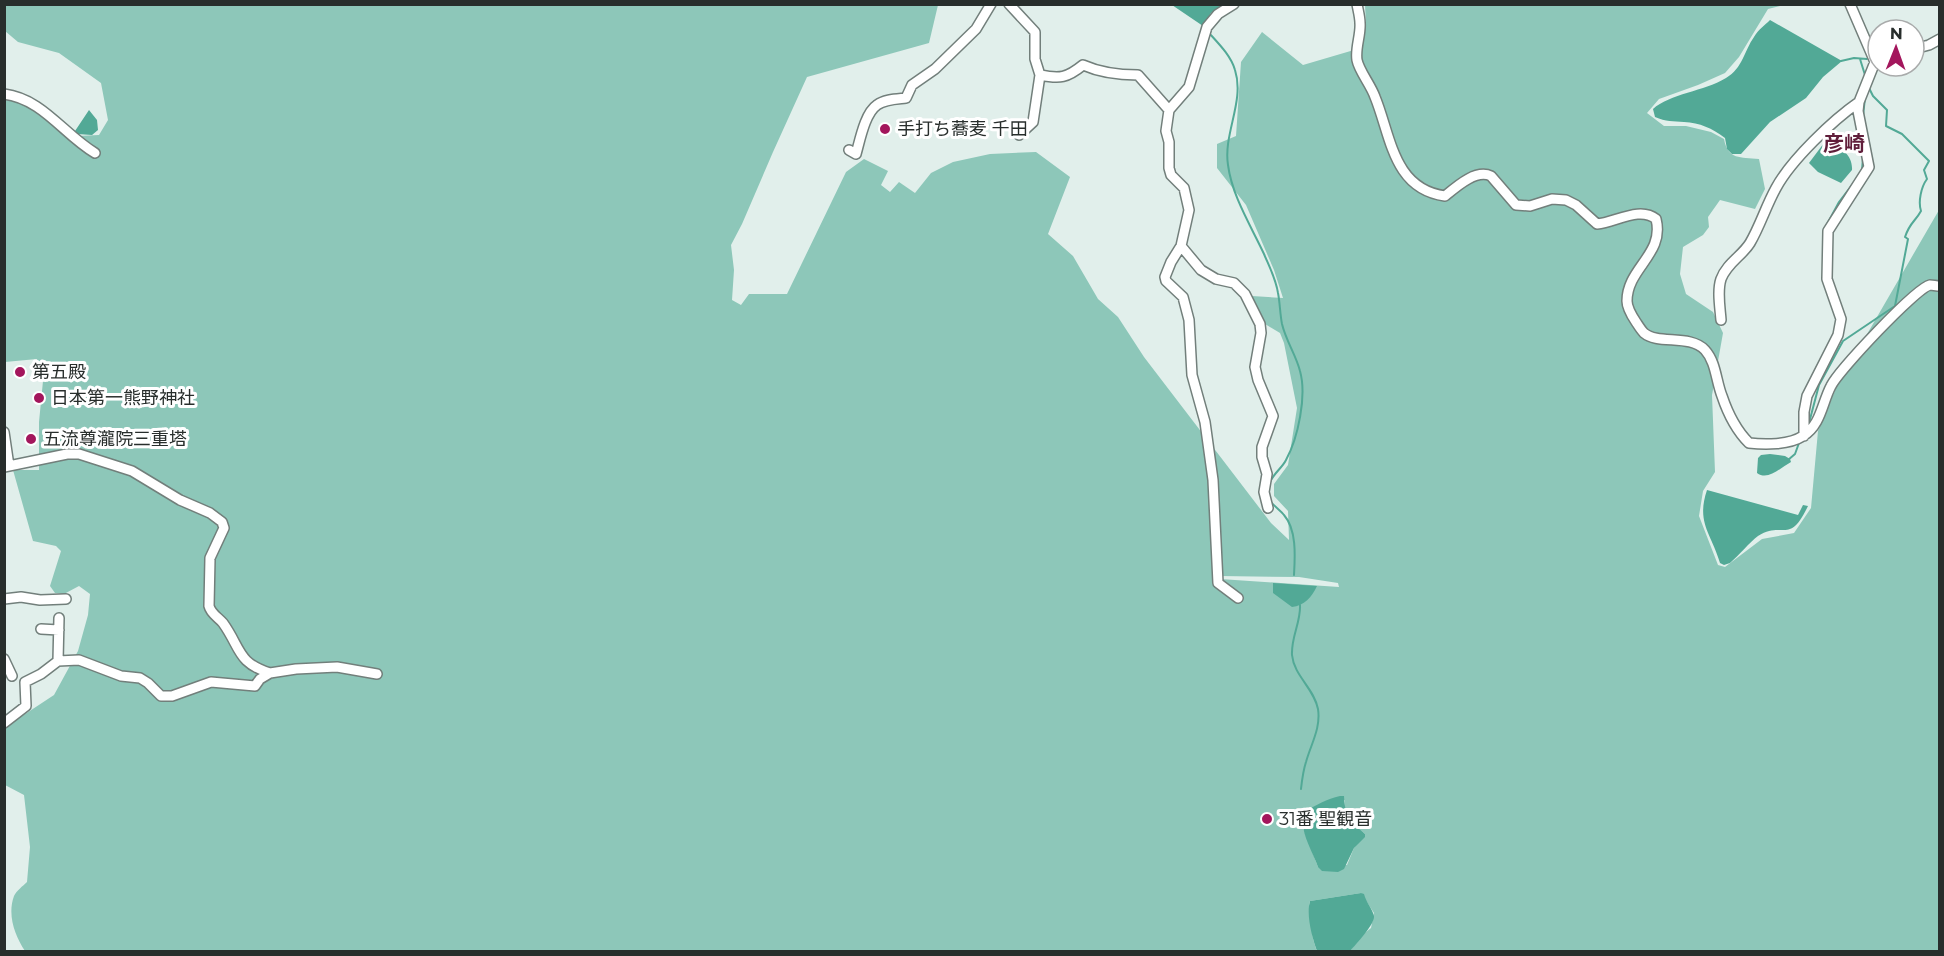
<svg xmlns="http://www.w3.org/2000/svg" width="1944" height="956" font-family="Montserrat,'Noto Sans JP',sans-serif">
  <style>
    .green { fill: #8dc7b9; fill-rule: evenodd }
    .water { fill: #52a996 }
    .lines { fill: none; stroke-linecap: round; stroke-linejoin: round }
    .stream { stroke: #52a996; stroke-width: 2 }
    .minor-casing { stroke: #727f7b; stroke-width: 12 }
    .minor { stroke: #fff; stroke-width: 9 }
    .poi-dot { fill: #a3165c; stroke: #fff; stroke-width: 2 }
    .labels { text-anchor: middle; dominant-baseline: central; stroke-width: 6; stroke-linejoin: round; paint-order: stroke }
    .poi-label { font-size: 18px; fill: #282e2c; stroke: #fff; text-anchor: start }
    .quarter-label { font-size: 21px; font-weight: bold; fill: #601e3a; stroke: #fff }
  </style>
  <rect width="100%" height="100%" fill="#e1efeb"/>
  <path class="green" d="M4 5H938L929 43 807 77 773 152 742 224 731 245 734 270 732 300 741 305 749 294H787L846 172 864 159 888 171 881 185 890 192 899 182 915 193 931 173 953 162 990 154 1036 152 1070 177 1048 234 1073 256 1098 299 1118 317 1144 357 1271 523 1289 540 1288 511 1274 496V484L1288 465 1297 408 1284 343 1280 333 1265 324 1252 296 1283 298 1274 270 1246 205 1217 168V144L1236 136 1241 62 1262 32 1303 65 1354 50 1363 40 1366 24 1365 5H1784L1768 9 1739 57 1725 73 1698 85 1659 99 1647 113 1664 126H1686L1711 132 1724 139C1728 160 1740 157 1759 159L1765 189 1755 209 1720 200 1708 217 1709 227 1703 235 1683 247 1680 274 1686 294 1713 312 1723 333 1712 395 1715 472 1703 491 1699 516 1718 565 1725 567 1762 539 1794 533 1811 508 1818 431 1837 386 1939 210V951H1350L1361 936 1371 928 1374 913 1361 893 1310 901 1309 904 1313 939 1317 952 25 951C15 936 7 915 14 896 16 891 23 886 27 882L30 847 24 795 5 785V731L7 726 54 695 78 651 88 615 90 594 79 586 64 594 55 593 50 586 61 551 56 546 33 541 13 470H39V422L43 381 37 359 5 362V100L19 101 77 136 99 135 108 120 101 83 59 53 18 42 5 31ZM1220 576 1299 577 1338 583 1339 587 1220 579ZM1345 800C1343 816 1353 823 1365 834L1354 848 1347 865 1318 867 1303 828Z"/>
  <path class="water" d="M1172 5H1225L1211 13 1203 26Z
    M1770 20 1842 61 1823 77 1806 98 1770 122 1741 154H1732L1727 149 1725 138C1712 128 1700 123 1684 122 1673 121 1666 122 1655 117L1653 109C1669 94 1705 91 1726 78 1743 68 1744 51 1754 37 1758 30 1765 25 1770 20Z
    M89 110 97 120 98 130 92 135 77 134 75 131Z
    M1831 139C1841 149 1853 155 1852 170L1841 183 1818 172 1809 163 1824 143Z
    M1770 454 1785 456 1790 459 1791 462C1780 468 1768 481 1757 473L1758 458 1761 455Z
    M1707 490 1798 515 1803 505 1808 506C1789 546 1783 520 1758 536 1750 542 1738 556 1730 563L1724 565 1720 563C1711 533 1696 523 1707 490Z
    M1273 583 1317 586C1312 597 1304 606 1292 607L1273 593Z
    M1340 796H1344C1345 817 1350 820 1365 834V837L1354 848 1344 869 1338 872 1322 871 1318 867C1312 850 1298 829 1304 812 1316 805 1327 799 1340 796Z
    M1361 893 1364 894C1366 902 1373 910 1374 916 1375 924 1356 944 1350 951H1317C1312 937 1306 915 1310 901Z"/>
  <g class="lines">
    <path class="stream" d="M1209 33C1219 44 1231 56 1235 70 1245 101 1223 134 1228 165 1232 196 1251 226 1264 254 1269 266 1276 279 1278 293 1280 303 1280 314 1282 324 1286 341 1296 355 1300 371 1307 396 1298 438 1286 460 1282 468 1274 473 1270 482
      M1860 59 1865 75
      M1841 61 1854 58 1867 59
      M1863 116 1865 98
      M1868 140 1870 148
      M1862 170 1863 158
      M1825 228 1839 202 1852 185
      M1823 273V249
      M1809 423 1819 385 1843 341 1895 306 1908 239 1905 237C1910 222 1915 222 1921 211 1918 202 1921 187 1927 179L1924 170 1929 161 1902 134 1886 126 1887 110 1873 96 1869 88
      M1788 460 1795 454 1799 443
      M1271 502C1275 507 1280 510 1284 515 1297 530 1295 557 1294 575
      M1300 605C1301 622 1291 637 1292 655 1294 676 1314 688 1318 709 1321 728 1311 744 1306 762 1303 771 1302 780 1301 789"/>
    <g class="minor-casing">
      <path id="minor" d="M1009 4 1035 32V59L1040 75C1060 79 1067 78 1083 65 1101 73 1118 75 1138 75L1169 110
        M1234 4 1218 14 1207 27 1189 87 1169 110 1166 131 1169 142V168L1171 175 1184 188 1189 210 1181 246 1171 262 1165 277 1166 281 1183 297 1189 320 1192 375 1205 422 1213 480 1218 583 1238 598
        M1357 4C1358 10 1360 17 1360 23 1361 35 1355 48 1357 60 1359 71 1371 85 1375 97 1391 136 1393 189 1445 196 1457 186 1476 169 1491 176L1516 205 1530 206 1552 199 1566 200 1576 205 1597 224C1616 222 1640 206 1656 219 1665 254 1627 268 1627 301 1627 308 1632 316 1636 322 1638 325 1641 330 1644 333 1658 345 1690 334 1705 350 1716 362 1716 381 1722 396 1728 414 1736 430 1749 443 1765 445 1789 445 1803 436 1821 425 1822 403 1831 386 1839 370 1916 288 1930 285 1933 285 1936 286 1940 286
        M1914 49 1929 45 1940 39
        M4 94C43 99 63 134 95 153
        M1019 135 1033 122 1040 75
        M849 150 856 154C860 140 865 113 877 105 885 99 897 99 906 98L912 85 935 69 976 29 991 4
        M1181 246 1201 270 1216 279 1234 283 1245 294 1260 324 1261 333 1255 367 1258 380 1273 416 1262 447V457L1267 474 1264 492 1268 508
        M1721 320C1720 307 1717 291 1721 279 1727 263 1742 256 1750 243 1760 226 1766 206 1776 188 1791 160 1833 120 1859 102
        M4 432 9 466
        M1804 436V412L1807 396 1838 335 1841 319 1827 279 1828 231 1869 167 1858 111 1859 102 1875 62 1850 4
        M4 467 67 454H79L132 471 180 500 210 513 222 522 224 528 210 558 209 606C211 614 218 617 223 623 241 648 237 663 270 673
        M4 599 21 597 40 600 66 599
        M41 629 59 630
        M4 659 12 676
        M58 661 59 618
        M4 723 26 706 25 682 41 674 58 661 79 660 121 676 140 678 148 683 161 696H172L211 682 255 686 260 679 270 673 296 669 337 667 377 674"/>
    </g>
    <use href="#minor" class="minor"/>
  </g>
  <g class="poi-dot">
    <circle cx="885" cy="129" r="6"/>
    <circle cx="20" cy="372" r="6"/>
    <circle cx="39" cy="398" r="6"/>
    <circle cx="31" cy="439" r="6"/>
    <circle cx="1267" cy="819" r="6"/>
  </g>
  <g class="labels">
    <g class="poi-label">
      <text x="897" y="129">手打ち蕎麦 千田</text>
      <text x="32" y="372">第五殿</text>
      <text x="51" y="398">日本第一熊野神社</text>
      <text x="43" y="439">五流尊瀧院三重塔</text>
      <text x="1279" y="819">31番 聖観音</text>
    </g>
    <g class="quarter-label">
      <text x="1844" y="143">彦崎</text>
    </g>
  </g>
  <rect width="1944" height="956" fill="none" stroke="#282e2c" stroke-width="12"/>
  <g transform="translate(1896 48) rotate(1)"><circle r="28" fill="#ffffff" stroke="#a9abab" stroke-width="1.5"/>
  <path d="M0-4.5L10 22L0 15L-10 22Z" fill="#a3165c"/>
  <text y="-9" font-size="16" font-weight="bold" text-anchor="middle" fill="#282e2c">N</text>
  </g>
</svg>
